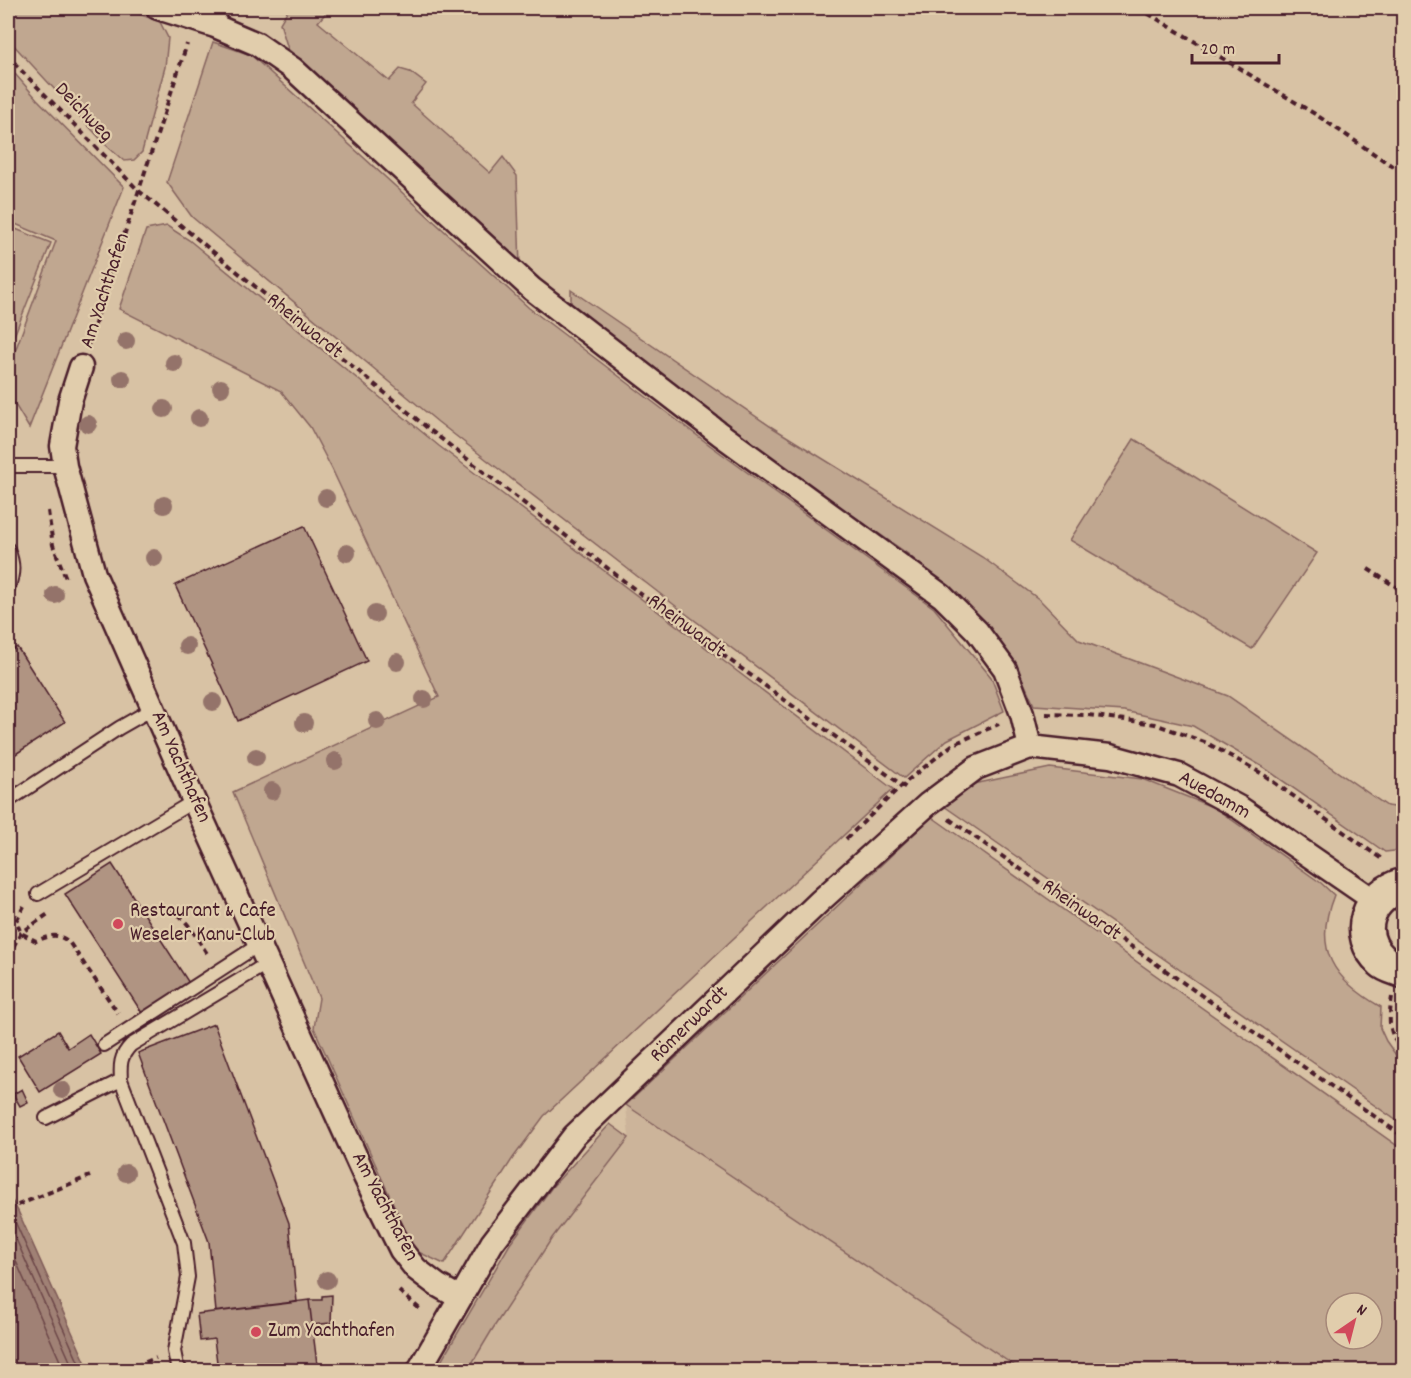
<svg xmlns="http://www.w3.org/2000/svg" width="1411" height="1378" font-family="Dekko,sans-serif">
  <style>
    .built { fill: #ccb49a }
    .green { fill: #c0a790; stroke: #85635e; stroke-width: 1.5; fill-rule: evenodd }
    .water { fill: #a08174; stroke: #7e5a57; stroke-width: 1.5 }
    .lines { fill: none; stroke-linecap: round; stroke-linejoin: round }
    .shore { stroke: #6c4648; stroke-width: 1.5 }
    .building { fill: #b09482; stroke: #4a1f2b; stroke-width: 1.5 }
    .lane-casing { stroke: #4a1f2b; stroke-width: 16 }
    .street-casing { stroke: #4a1f2b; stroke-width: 27 }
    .secondary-casing { stroke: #4a1f2b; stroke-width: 38 }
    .path { stroke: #4a1f2b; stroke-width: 4; stroke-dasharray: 6 4.5; stroke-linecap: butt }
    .lane { stroke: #e1cdac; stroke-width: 12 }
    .street { stroke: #e1cdac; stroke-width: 22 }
    .secondary { stroke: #e1cdac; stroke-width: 33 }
    .tree { fill: #94736a }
    .poi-dot { fill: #d1495b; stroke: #e1cdac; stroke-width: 2 }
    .labels { text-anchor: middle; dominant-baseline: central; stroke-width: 4.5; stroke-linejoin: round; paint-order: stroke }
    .street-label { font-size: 21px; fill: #4a1f2b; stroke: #e1cdac }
    .poi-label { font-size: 21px; fill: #4a1f2b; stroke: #e1cdac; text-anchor: start }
  </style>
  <rect width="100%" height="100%" fill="#d8c2a4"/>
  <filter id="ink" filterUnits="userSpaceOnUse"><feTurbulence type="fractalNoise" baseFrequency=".0167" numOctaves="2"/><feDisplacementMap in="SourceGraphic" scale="12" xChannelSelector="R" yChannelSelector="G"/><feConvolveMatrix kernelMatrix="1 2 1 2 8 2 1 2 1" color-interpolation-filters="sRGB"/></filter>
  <g filter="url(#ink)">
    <path class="built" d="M626 1105 1021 1370H468L492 1330 552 1238 629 1138Z"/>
    <path class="green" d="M8 8H124L160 22 168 38 165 67 142 152 134 160 124 161 107 146 8 39Z
      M289 8H330L318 22 389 81 400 69 410 72 426 84 411 103 490 173 503 157 517 176 520 267 333 96 314 72 288 49 280 23Z
      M213 42 251 55 529 308 711 446 934 608 991 677 1004 711 947 740 904 778 677 607 438 422 192 217 167 182Z
      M8 66 37 99 124 187 29 428 8 393V370L56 241 8 221Z
      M8 226 51 243 8 351Z
      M167 226 189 240 439 446 893 789 544 1116 513 1158 444 1264 414 1250 314 1028 319 998 233 792 439 697 332 469 310 427 281 391 119 309 146 230Z
      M571 290 770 426 982 557 1040 600 1079 640 1228 696 1387 806 1403 808V850L1385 852 1263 767 1193 726 1124 711 1034 705 1022 678 987 624 908 554 779 464 571 308Z
      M1134 439 1317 553 1252 649 1070 540Z
      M1050 768 1142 779 1215 808 1321 883 1334 895C1312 950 1334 980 1381 1007L1380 1028 1386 1041 1403 1065V1125L944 806 974 784Z
      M932 817 1403 1150V1370H1021L626 1105ZM1336 1303H1372V1339H1336Z
      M610 1124 629 1138 552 1238 492 1330 468 1370H436L510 1244 552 1187Z"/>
    <path class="water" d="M8 1194 18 1211 89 1370H8Z"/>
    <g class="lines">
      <path class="shore" d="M8 1206 82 1370
        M8 1221 74 1370
        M8 1243 64 1370"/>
    </g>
    <path class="building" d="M304 526 367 661 238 721 175 585Z
      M17 647 65 722 8 759V653Z
      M112 864 189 983 142 1013 65 894Z
      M214 1024 289 1223 297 1302 216 1312 209 1242 138 1053Z
      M58 1031 68 1048 89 1034 101 1054 40 1092 18 1056Z
      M22 1089 28 1102 20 1106 13 1094Z
      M332 1295 331 1323 312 1325 309 1300H322V1296Z
      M309 1300 317 1364 262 1370H218L214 1339 200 1341 197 1314Z"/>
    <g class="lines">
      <g class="lane-casing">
        <path id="lane" d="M215 26 222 8
          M8 468 14 466H65
          M8 549C14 564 14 573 8 588
          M8 801 119 728 154 708
          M38 894 194 801
          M104 1045 260 944
          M46 1118 121 1080
          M181 1370 177 1366 174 1351 188 1277 184 1243 121 1080C120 1065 120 1056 131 1045L268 963"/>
      </g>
      <g class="street-casing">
        <path id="street" d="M158 8 215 26 257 44 293 69 532 289 720 434 942 596 977 631 1005 669 1022 714 1030 747
          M81 367 70 401 62 446 65 466 94 574 194 801 365 1177 401 1250 416 1269 437 1285 460 1298
          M419 1370 492 1243 574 1136 820 901 928 804 976 768 1030 747 1110 756 1179 775 1240 808 1375 901"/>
      </g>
      <g class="secondary-casing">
        <path id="secondary" d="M1404 885C1367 895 1353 934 1382 961 1387 966 1397 968 1404 971"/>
      </g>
      <path class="path" d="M1139 8 1315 114 1404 174
        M8 54 17 66 139 191 430 430 669 616 906 788
        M88 345 187 44
        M48 511 53 545 67 581
        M1368 569 1404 592
        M1046 714 1088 715 1155 724 1207 743 1261 773 1383 860
        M949 819 1404 1137
        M846 839 902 785 952 745 999 724
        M24 906 16 921 21 933 36 941C50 936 56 932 69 942L118 1013
        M149 908C178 898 195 936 208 955
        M8 956 21 933 48 914
        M1392 997C1388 1022 1388 1033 1404 1053
        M8 1209 90 1176
        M399 1291 421 1310
        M8 1355 14 1370
        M126 1370 156 1358
        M388 1370 393 1361"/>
      <use href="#lane" class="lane"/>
      <use href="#street" class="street"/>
      <use href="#secondary" class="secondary"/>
    </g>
    <g class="tree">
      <circle cx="126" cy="341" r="9"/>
      <circle cx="174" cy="363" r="9"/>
      <circle cx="122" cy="379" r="9"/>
      <circle cx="221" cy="388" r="9"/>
      <circle cx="164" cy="409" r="9"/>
      <circle cx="199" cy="418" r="9"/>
      <circle cx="88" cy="424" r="9"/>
      <circle cx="326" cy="498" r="9"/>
      <circle cx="164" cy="505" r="9"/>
      <circle cx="347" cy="553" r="9"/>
      <circle cx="154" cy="558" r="9"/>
      <circle cx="55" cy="595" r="9"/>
      <circle cx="375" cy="614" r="9"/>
      <circle cx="187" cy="646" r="9"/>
      <circle cx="397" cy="662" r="9"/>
      <circle cx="424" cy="699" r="9"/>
      <circle cx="213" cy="702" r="9"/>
      <circle cx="377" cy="721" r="9"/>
      <circle cx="304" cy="723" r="9"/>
      <circle cx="256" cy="757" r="9"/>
      <circle cx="335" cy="761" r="9"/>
      <circle cx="272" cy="791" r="9"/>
      <circle cx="62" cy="1090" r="9"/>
      <circle cx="126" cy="1173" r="9"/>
      <circle cx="327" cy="1280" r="9"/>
    </g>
  </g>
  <g class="poi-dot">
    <circle cx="118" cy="924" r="6"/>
    <circle cx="256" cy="1332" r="6"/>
  </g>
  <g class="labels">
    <g class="street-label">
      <text transform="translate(83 113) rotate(46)">Deichweg</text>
      <text transform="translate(106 291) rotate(-72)">Am Yachthafen</text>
      <text transform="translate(304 327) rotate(39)">Rheinwardt</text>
      <text transform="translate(686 627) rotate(37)">Rheinwardt</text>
      <text transform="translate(180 767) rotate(66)">Am Yachthafen</text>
      <text transform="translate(1214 796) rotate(29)">Auedamm</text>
      <text transform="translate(1081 911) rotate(35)">Rheinwardt</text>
      <text transform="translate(690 1025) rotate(-44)">Römerwardt</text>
      <text transform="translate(384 1207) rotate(62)">Am Yachthafen</text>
    </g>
    <g class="poi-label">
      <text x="130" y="912">Restaurant &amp; Cafe<tspan x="130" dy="24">Weseler Kanu-Club</tspan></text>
      <text x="268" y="1332">Zum Yachthafen</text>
    </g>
  </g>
  <rect width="1411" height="1378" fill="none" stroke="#e1cdac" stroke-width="30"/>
  <rect x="15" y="15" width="1381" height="1348" fill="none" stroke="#4a1f2b" stroke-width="2" filter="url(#ink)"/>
  <g transform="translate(1354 1321) rotate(35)"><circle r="28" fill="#e1cdac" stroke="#a58778" stroke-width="1.5"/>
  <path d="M0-4.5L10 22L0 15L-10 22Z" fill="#d1495b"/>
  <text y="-9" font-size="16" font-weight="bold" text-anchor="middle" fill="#4a1f2b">N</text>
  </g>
  <path d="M1192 54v9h87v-9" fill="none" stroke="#4a1f2b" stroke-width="3"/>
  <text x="1201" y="54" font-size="18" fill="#4a1f2b" stroke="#e1cdac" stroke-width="4.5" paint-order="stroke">20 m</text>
</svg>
